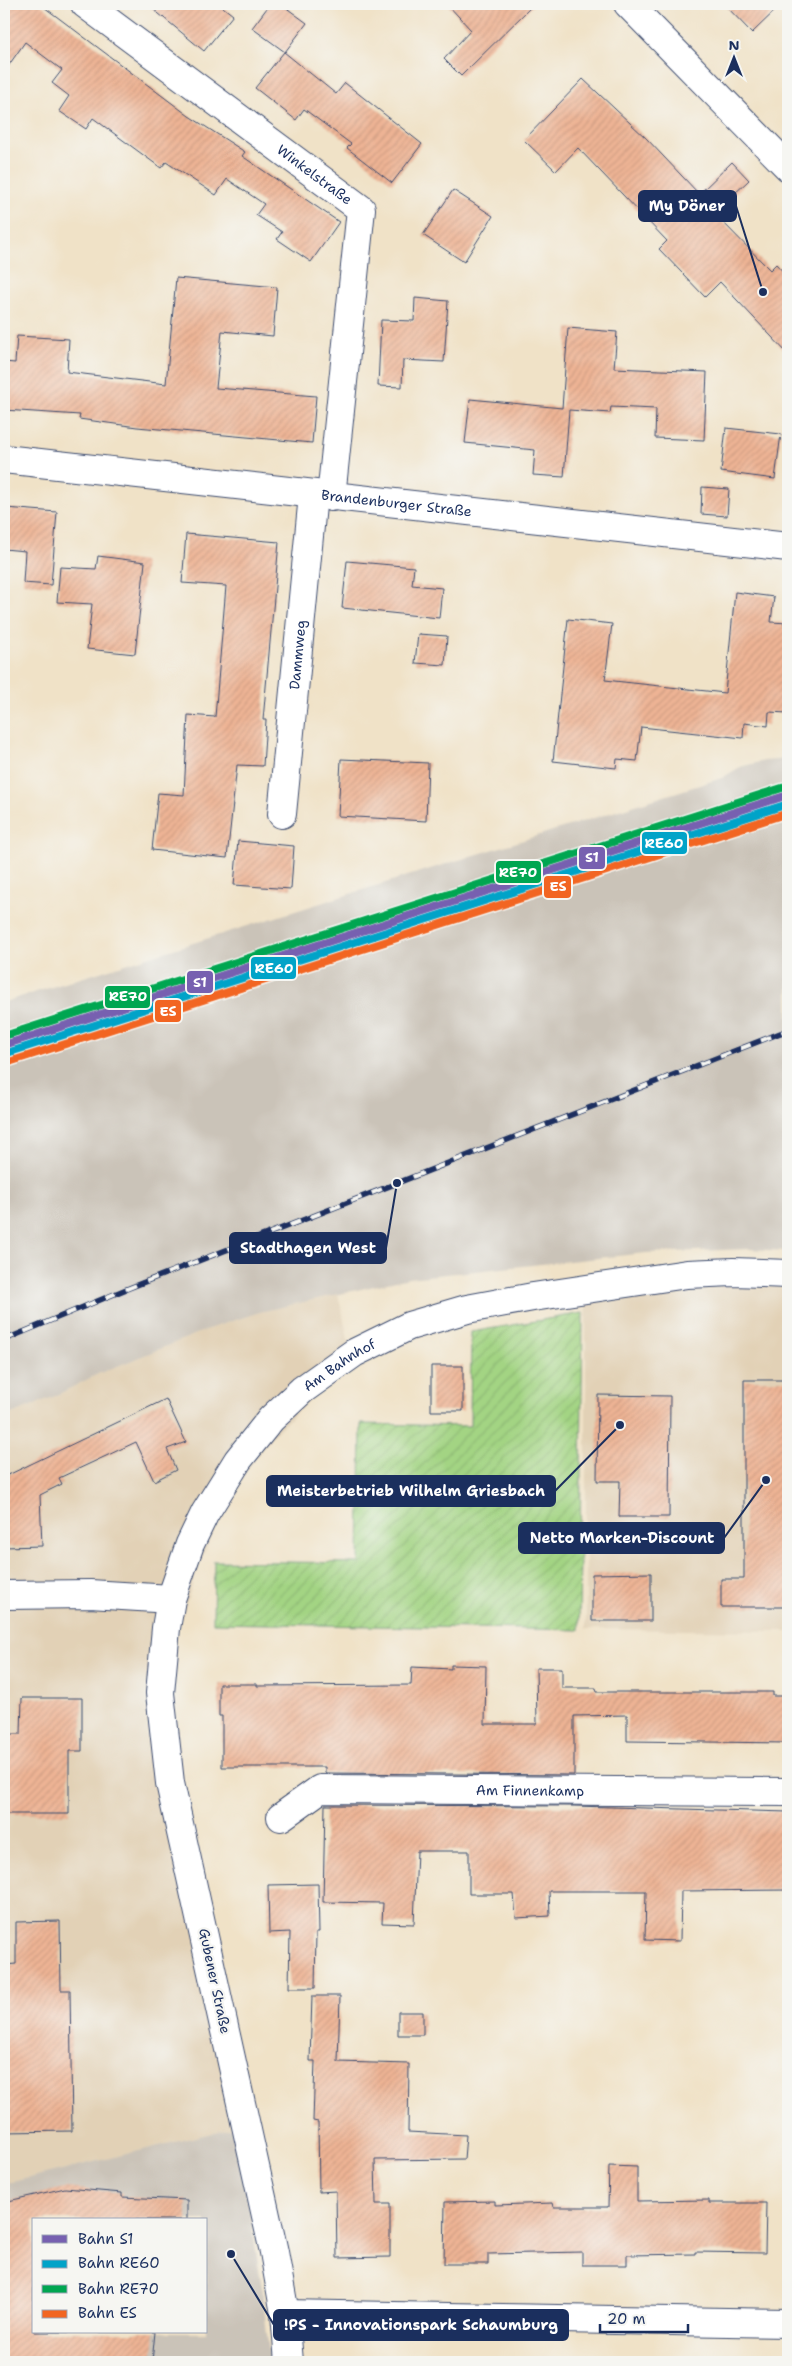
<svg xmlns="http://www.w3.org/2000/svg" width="792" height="2366" font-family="'Shantell Sans',sans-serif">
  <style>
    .built { fill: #e2d1b6 }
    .industrial { fill: #cac3b8; fill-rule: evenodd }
    .garden { fill: url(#garden-furrows); stroke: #5f8270 }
    .building { fill: url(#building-hatch) }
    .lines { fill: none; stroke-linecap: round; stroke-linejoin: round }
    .street-casing { stroke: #3b4a6e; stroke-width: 30 }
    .secondary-casing { stroke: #3b4a6e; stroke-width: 30 }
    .street { stroke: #fff; stroke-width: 28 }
    .secondary { stroke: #fff; stroke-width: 28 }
    .rail-casing { stroke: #1b2f5e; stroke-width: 5.5 }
    .rail { stroke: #f6f6f2; stroke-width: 4; stroke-dasharray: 11; stroke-linecap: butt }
    .rail-1-casing { stroke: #f6f6f2; stroke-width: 11 }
    .rail-2-casing { stroke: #f6f6f2; stroke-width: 11 }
    .rail-3-casing { stroke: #f6f6f2; stroke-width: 11 }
    .rail-4-casing { stroke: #f6f6f2; stroke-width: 11 }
    .rail-1 { stroke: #7760b0; stroke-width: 8 }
    .rail-2 { stroke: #01a3c8; stroke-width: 8 }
    .rail-3 { stroke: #00a651; stroke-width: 8 }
    .rail-4 { stroke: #f26522; stroke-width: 8 }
    .labels { text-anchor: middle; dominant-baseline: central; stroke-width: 4.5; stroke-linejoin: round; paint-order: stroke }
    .street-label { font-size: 14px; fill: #1b2f5e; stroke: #f6f6f2 }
    .leader { fill: none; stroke: #1b2f5e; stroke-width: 2 }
    .callout-dot { fill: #1b2f5e; stroke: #f6f6f2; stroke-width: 2 }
    .callout { fill: #1b2f5e; stroke: #1b2f5e; stroke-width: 2 }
    .callout-label { font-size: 15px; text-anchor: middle; font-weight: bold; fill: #fff }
    .line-badge { stroke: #f6f6f2; stroke-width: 2 }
    .badge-label { font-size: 14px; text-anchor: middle; font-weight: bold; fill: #fff }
  </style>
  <defs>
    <pattern id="garden-furrows" width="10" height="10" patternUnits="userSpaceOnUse" patternTransform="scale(1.25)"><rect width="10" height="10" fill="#a3d483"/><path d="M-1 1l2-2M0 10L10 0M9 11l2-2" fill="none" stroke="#8cb674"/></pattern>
    <pattern id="building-hatch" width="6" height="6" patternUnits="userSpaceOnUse" patternTransform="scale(1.25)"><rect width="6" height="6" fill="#eeb494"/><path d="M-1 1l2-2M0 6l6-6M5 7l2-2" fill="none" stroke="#cc9b82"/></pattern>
  </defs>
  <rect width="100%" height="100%" fill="#f6f6f2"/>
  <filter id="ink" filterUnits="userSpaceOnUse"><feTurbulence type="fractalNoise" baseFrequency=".02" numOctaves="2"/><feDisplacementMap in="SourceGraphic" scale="10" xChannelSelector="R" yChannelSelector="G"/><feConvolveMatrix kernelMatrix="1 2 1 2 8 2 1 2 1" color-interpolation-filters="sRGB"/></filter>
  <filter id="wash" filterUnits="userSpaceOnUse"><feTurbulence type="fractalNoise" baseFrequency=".0096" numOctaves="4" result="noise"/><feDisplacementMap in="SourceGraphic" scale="20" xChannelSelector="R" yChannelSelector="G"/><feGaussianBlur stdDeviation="1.12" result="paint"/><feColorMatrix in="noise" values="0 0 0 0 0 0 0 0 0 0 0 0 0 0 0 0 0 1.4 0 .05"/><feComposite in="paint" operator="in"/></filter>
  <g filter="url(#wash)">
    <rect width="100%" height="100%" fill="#f0e2c7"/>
    <path class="built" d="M731 1284 788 1287V1631L586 1629V1301L669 1289Z
      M338 1294 355 1370 311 1398 271 1437 229 1495 197 1570 176 1635 170 1694 236 2127 4 2184V1417L53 1397 98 1374 211 1328 260 1312Z"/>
    <path class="industrial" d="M788 759V1251L749 1249 646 1253 409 1278 260 1312 211 1328 98 1374 53 1397 4 1417V1002L722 778 740 767 764 761Z
      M236 2127 262 2288 270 2362H4V2184ZM34 2220H206V2332H34Z"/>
    <path class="garden" d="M583 1313 579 1630 213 1623 214 1561 359 1563 361 1424 470 1426 471 1332Z"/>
    <g id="blocks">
      <path class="building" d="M4 4H40L189 116 245 152 242 156 339 222 311 262 277 239 282 232 256 215 264 204 227 179 216 195 166 162 161 168 93 118 86 129 59 111 69 96 52 83 62 70 25 42 4 72Z
        M147 4H219L233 15 204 51Z
        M270 4H281L307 23 285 52 252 28Z
        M447 4H534L461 76 444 59 471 30Z
        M724 4H782L752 33Z
        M284 52 336 94 345 83 422 144 392 183 347 148 351 144 304 109 296 120 255 88Z
        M583 79 646 138 699 194 732 162 749 180 714 213 770 270 776 264 788 277V354L720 282 705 297 659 249 667 241 578 148 556 171 524 140Z
        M453 190 493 216 464 262 423 235Z
        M176 278 277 287 273 336 222 331 216 388 316 396 312 443 137 427 79 419 80 415 4 410V362L15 363 17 336 69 339 67 372 166 384Z
        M415 298 448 301 444 362 403 360 402 387 378 386 381 320 414 321Z
        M568 328 617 332 614 368 707 372 704 440 655 438 656 409 611 407 610 413 569 410 564 477 533 475 535 450 465 443 470 399 562 408Z
        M726 428 781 434 775 479 721 472Z
        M702 487 729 489 727 516 701 514Z
        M6 508 57 512 51 585 23 583 25 551 4 549Z
        M186 534 279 542 263 720H266L263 766 237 765 227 858 152 850 158 793 184 795 188 715 215 717 226 586 182 583Z
        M98 556 145 562 135 654 87 649 92 604 57 602 60 567 96 569Z
        M347 561 414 567 412 585 442 588 439 618 342 608Z
        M735 592 774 597 771 622 788 623V713L769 712 768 726 744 723 743 738 641 727 637 761 617 759 616 768 553 761 568 619 612 624 605 680 725 693Z
        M418 634 447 636 445 665 415 663Z
        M341 759 428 763 426 821 338 816Z
        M238 841 294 846 291 889 234 885Z
        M431 1366H463V1411H431Z
        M744 1380H788V1607H721V1579H744Z
        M598 1395 670 1396 669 1517H619L620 1481H597Z
        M166 1399 186 1442 167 1449 176 1470 154 1481 136 1442 59 1478 62 1484 40 1495 42 1546 4 1547V1477Z
        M651 1573V1621H592V1574Z
        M451 1665 486 1666 485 1724H537L536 1668H562V1688H596L597 1692H773V1696H788V1743L627 1741V1715L574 1716V1775L325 1773V1767H222V1716H219V1684H257V1686L411 1685 412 1667 451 1669Z
        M22 1698H82V1751H69V1814H4V1734H21Z
        M325 1805 574 1806 788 1812V1890L681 1891 680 1941 645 1940 646 1891H549L550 1916 516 1918 514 1894H469V1851H417L414 1924 382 1923 383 1903 323 1902Z
        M318 1884 319 1932H316L315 1988H289L290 1932 269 1933 268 1885Z
        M60 1921 61 1990H70L72 2131 4 2132V1965L16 1964V1922Z
        M312 1996H340L338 2062 409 2064 408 2132 466 2135 464 2159 375 2160 376 2204H390V2257L337 2258 336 2191 319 2192 318 2122 313 2121 315 2061H310Z
        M398 2012H423V2035H398Z
        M609 2166 637 2167V2201L709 2200V2203H766L765 2253 695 2252V2254L627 2255V2265H582V2252L488 2254V2264H444L445 2202 495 2201V2205L553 2203 554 2207H608Z
        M65 2188 122 2193V2197L187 2200V2220H34V2332H155L152 2362H4V2202Z"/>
    </g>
  </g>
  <g filter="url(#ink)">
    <use href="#blocks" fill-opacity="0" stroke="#3b4a6e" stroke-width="1"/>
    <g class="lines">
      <g class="street-casing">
        <g id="street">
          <path id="s1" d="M85 4 361 209 331 497"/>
          <path id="s2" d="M4 459 788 547"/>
          <path id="s3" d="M282 814 313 495"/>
          <path d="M4 1595 90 1594 171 1599"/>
          <path id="s4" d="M281 1817 320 1789 788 1792"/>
          <path d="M285 2314 788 2323"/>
          <path id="s5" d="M289 2362 285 2314 274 2252 170 1783 160 1693 166 1628 171 1599 190 1544 205 1513 238 1460 271 1419 302 1390 354 1353 409 1326 467 1309 533 1297 687 1274 733 1272 788 1274"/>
        </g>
      </g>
      <g class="secondary-casing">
        <path id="secondary" d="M628 4 788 167"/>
      </g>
      <use href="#street" class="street"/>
      <use href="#secondary" class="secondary"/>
      <g class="rail-casing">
        <path id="rail" d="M4 1340 124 1290 788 1030"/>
      </g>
      <use href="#rail" class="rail"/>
      <g class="rail-1-casing">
        <path id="rail-1" d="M4 1045 788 795"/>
      </g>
      <g class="rail-2-casing">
        <path id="rail-2" d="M7 1053 788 804"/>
      </g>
      <g class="rail-3-casing">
        <path id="rail-3" d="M4 1036 785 787"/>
      </g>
      <g class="rail-4-casing">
        <path id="rail-4" d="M9 1062 788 813"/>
      </g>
      <use href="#rail-1" class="rail-1"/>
      <use href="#rail-2" class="rail-2"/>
      <use href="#rail-3" class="rail-3"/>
      <use href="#rail-4" class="rail-4"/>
    </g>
  </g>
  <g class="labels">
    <g class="street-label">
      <text stroke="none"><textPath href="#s1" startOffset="286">Winkelstraße</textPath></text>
      <text stroke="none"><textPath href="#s2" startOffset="395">Brandenburger Straße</textPath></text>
      <text stroke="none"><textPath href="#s3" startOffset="160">Dammweg</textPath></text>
      <text stroke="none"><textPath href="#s5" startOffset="1072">Am Bahnhof</textPath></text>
      <text stroke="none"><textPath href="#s4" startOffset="258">Am Finnenkamp</textPath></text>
      <text transform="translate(215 1981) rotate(78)">Gubener Straße</text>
    </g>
  </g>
  <path class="leader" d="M763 292L736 206M397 1183L386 1248M620 1425L555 1491M766 1480L724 1538M231 2254L274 2325"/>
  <g class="callout-dot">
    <circle cx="763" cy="292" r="5"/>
    <circle cx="397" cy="1183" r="5"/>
    <circle cx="620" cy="1425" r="5"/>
    <circle cx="766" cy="1480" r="5"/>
    <circle cx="231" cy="2254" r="5"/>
  </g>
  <g class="callout">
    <rect x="639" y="191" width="97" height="30" rx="5"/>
    <rect x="230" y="1233" width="156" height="30" rx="5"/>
    <rect x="267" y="1476" width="288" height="30" rx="5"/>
    <rect x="519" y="1523" width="205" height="30" rx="5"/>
    <rect x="274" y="2310" width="294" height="30" rx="5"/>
  </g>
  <g class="callout-label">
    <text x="687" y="211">My Döner</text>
    <text x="308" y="1253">Stadthagen West</text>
    <text x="411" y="1496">Meisterbetrieb Wilhelm Griesbach</text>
    <text x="622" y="1543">Netto Marken-Discount</text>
    <text x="421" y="2330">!PS - Innovationspark Schaumburg</text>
  </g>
  <g class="line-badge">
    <rect x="641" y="831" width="47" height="24" rx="5" fill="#01a3c8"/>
    <rect x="578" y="846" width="28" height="24" rx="5" fill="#7760b0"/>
    <rect x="495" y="860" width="47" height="24" rx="5" fill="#00a651"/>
    <rect x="543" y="875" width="29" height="24" rx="5" fill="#f26522"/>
    <rect x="250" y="956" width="47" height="24" rx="5" fill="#01a3c8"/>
    <rect x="186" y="970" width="28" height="24" rx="5" fill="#7760b0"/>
    <rect x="104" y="985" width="47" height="24" rx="5" fill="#00a651"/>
    <rect x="154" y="999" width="28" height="24" rx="5" fill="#f26522"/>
  </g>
  <g class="badge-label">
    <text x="664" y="848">RE60</text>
    <text x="592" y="862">S1</text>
    <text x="518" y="877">RE70</text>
    <text x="558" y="891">ES</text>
    <text x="274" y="973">RE60</text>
    <text x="200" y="987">S1</text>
    <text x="128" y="1001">RE70</text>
    <text x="168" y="1016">ES</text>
  </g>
  <rect width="792" height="2366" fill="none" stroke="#f6f6f2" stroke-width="20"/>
  <rect x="32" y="2218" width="175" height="115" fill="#f6f6f2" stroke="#9ea6b7"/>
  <rect x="42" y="2235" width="25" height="8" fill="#7760b0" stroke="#9ea6b7"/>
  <text x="78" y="2244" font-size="15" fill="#1b2f5e">Bahn S1</text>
  <rect x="42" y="2260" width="25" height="8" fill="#01a3c8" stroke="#9ea6b7"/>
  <text x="78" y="2268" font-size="15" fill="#1b2f5e">Bahn RE60</text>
  <rect x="42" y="2285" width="25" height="8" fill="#00a651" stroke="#9ea6b7"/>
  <text x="78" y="2294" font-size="15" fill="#1b2f5e">Bahn RE70</text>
  <rect x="42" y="2310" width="25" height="8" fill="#f26522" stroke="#9ea6b7"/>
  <text x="78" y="2318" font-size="15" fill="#1b2f5e">Bahn ES</text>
  <g transform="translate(734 58)" stroke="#f6f6f2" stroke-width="4" paint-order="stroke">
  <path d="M0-4L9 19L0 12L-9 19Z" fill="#1b2f5e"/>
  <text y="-8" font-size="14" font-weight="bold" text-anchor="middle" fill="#1b2f5e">N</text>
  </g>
  <path d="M600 2324v8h88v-8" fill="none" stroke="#1b2f5e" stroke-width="2.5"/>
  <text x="607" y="2324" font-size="15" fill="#1b2f5e" stroke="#f6f6f2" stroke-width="4" paint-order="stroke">20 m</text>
</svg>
